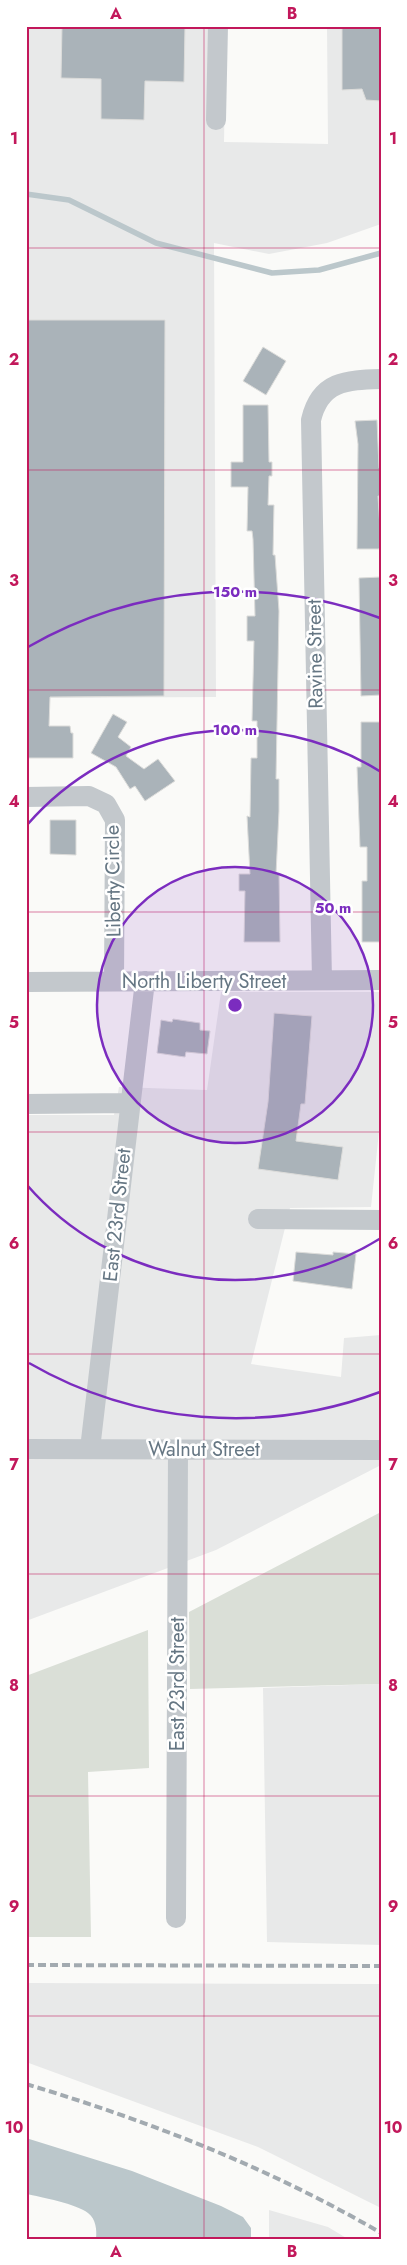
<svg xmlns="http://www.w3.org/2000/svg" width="407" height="2265" font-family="Jost,sans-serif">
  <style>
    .built { fill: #e8e9e9 }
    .green { fill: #dadfd7 }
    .water { fill: #bbc7cb }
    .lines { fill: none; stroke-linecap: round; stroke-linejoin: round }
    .stream { stroke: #bbc7cb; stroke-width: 5.5 }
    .building { fill: #aab3b9; stroke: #dcdcda }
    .minor { stroke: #c3c8cc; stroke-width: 20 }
    .rail { stroke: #a2aab0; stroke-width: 4; stroke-dasharray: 8 4; stroke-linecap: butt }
    .grid { fill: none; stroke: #c2185b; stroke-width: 1; stroke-opacity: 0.55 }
    .ring { fill: none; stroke: #7b2cbf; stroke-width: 2.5 }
    .labels { text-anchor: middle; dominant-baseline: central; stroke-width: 5; stroke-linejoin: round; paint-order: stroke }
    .street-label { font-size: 20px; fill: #657683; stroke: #fff }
    .centre { fill: #7b2cbf; stroke: #fff; stroke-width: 2.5 }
    .ring-label { font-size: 15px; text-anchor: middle; font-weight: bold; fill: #7b2cbf; stroke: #fff; stroke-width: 5; stroke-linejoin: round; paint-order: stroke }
    .neatline { fill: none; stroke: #c2185b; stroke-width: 2 }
    .grid-label { font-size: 16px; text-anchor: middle; font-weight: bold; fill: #c2185b }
  </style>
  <rect width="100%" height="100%" fill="#fafaf8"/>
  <path class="built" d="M26 26H226L224 142 328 144 327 26H381V224L327 243 269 254 214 243 216 697 26 698Z
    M221 992H381V1113L371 1207 290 1208 251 1364 341 1377 344 1338 381 1335V1465L216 1550 26 1621V1115H114L119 1087 207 1090Z
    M381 1664V1945L267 1942 263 1688 380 1684Z
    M26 1983 381 1984V2208L258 2147 26 2062Z
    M269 2210 328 2227 348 2239H269Z"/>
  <path class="green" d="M381 1512 380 1684 190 1689 189 1612Z
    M148 1630 149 1768 88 1772 91 1937H26V1676Z"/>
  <path class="water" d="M26 2138 132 2171 221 2206 243 2217 251 2228V2239H96C97 2230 96 2219 88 2213 77 2204 41 2197 26 2194Z"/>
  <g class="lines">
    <path class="stream" d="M26 194 69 200 156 243 272 273 319 270 381 253"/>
  </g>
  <path class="building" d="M62 26H185L184 82 145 81 144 120 101 119V79L61 78Z
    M342 26H381V101L366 100 362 89 342 90Z
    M26 320H165L164 696 50 697 49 726H70L71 733H73V758H26Z
    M263 347 286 361 266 395 243 381Z
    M243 405H268L269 462H272V476H269L268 505H274L273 555H275L279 611 276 779H279V811L276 874H279L280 942H244L245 891H239V874H250L247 816 250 817 251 758H257V721H252L254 641H247V616H255L253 539 252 531H247L248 487H231V462H243Z
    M377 420 379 468H381V496H378L381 543 379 549H357L358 444 355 421Z
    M381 577V695L361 696 359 578Z
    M113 714 127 722 118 737 131 747 126 756 144 769 158 759 175 781 145 801 135 786 130 789 116 767 91 753Z
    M361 722H381V942H362V881H367V847H360L357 767H361Z
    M50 820H76V855L50 854Z
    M274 1013 312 1016 305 1104H301L296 1141 343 1147 338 1180 258 1169 268 1102Z
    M173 1019 200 1023V1030L210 1031 207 1054 186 1052 185 1057 157 1053 161 1020 172 1022Z
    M296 1252 333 1255V1252L356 1254 352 1289 293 1281Z"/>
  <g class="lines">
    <path class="minor" d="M216 120 218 26
      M26 797 89 796 106 804 115 820 114 981
      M322 980 311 420C320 381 346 380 381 379
      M26 982 381 980
      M26 1104 130 1103
      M258 1219 381 1220
      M26 1449 381 1450
      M90 1449 145 981
      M176 1918 178 1450"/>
    <path class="rail" d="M26 1965 381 1966
      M26 2084C149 2121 270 2168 381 2233"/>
  </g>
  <path class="grid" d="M204 26V2239M26 248H381M26 470H381M26 690H381M26 912H381M26 1132H381M26 1354H381M26 1574H381M26 1796H381M26 2016H381"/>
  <circle cx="235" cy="1005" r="138" fill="#7b2cbf" fill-opacity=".12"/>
  <g class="ring">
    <circle cx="235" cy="1005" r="138"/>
    <path d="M381 1238A275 275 0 0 1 27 1185M27 825A275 275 0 0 1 381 772"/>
    <path d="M380 1392A413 413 0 0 1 29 1363M28 647A413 413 0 0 1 380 618"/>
  </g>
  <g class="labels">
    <g class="street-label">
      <text transform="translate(315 654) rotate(-91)">Ravine Street</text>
      <text transform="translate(113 881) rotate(-91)">Liberty Circle</text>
      <text x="204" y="981">North Liberty Street</text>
      <text transform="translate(117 1215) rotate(-84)">East 23rd Street</text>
      <text x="204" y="1449">Walnut Street</text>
      <text transform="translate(177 1684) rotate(-90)">East 23rd Street</text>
    </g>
  </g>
  <circle cx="235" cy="1005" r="8" class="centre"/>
  <g class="ring-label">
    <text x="235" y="597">150 m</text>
    <text x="235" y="735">100 m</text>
    <text x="333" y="913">50 m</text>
  </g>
  <rect width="407" height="2265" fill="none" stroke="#ffffff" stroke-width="55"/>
  <rect x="28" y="28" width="352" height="2210" class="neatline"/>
  <g class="grid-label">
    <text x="116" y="19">A</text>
    <text x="292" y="19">B</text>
    <text x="14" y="144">1</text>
    <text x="393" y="144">1</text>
    <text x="14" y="365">2</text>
    <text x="393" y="365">2</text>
    <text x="14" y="586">3</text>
    <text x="393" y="586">3</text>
    <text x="14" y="807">4</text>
    <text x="393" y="807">4</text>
    <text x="14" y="1028">5</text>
    <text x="393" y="1028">5</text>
    <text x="14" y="1249">6</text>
    <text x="393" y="1249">6</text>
    <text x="14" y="1470">7</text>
    <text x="393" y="1470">7</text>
    <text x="14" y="1691">8</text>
    <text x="393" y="1691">8</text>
    <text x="14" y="1912">9</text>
    <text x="393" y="1912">9</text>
    <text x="14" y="2133">10</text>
    <text x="393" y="2133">10</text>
    <text x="116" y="2257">A</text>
    <text x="292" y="2257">B</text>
  </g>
</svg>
